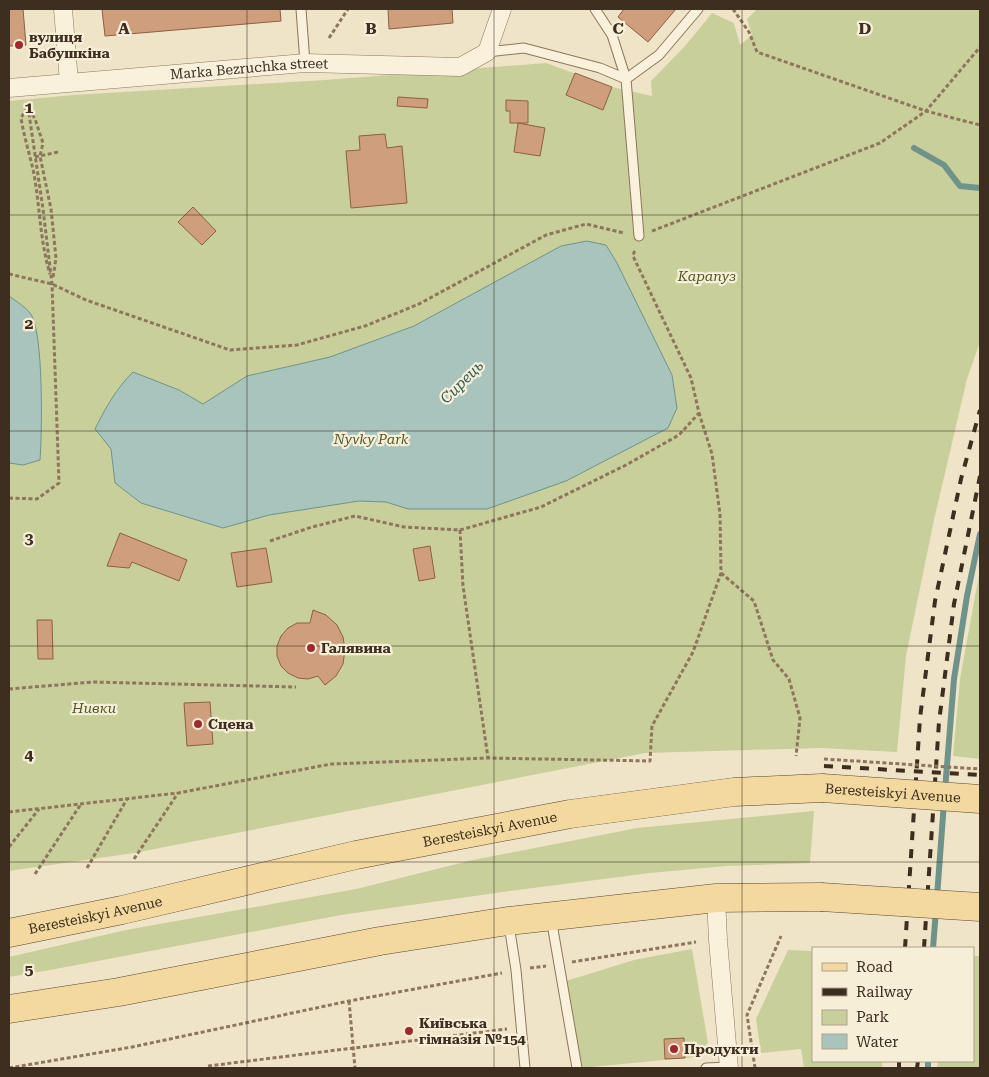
<svg xmlns="http://www.w3.org/2000/svg" width="989" height="1077" font-family="'Roboto Serif',serif">
  <style>
    .green { fill: #c9cf9b }
    .water { fill: #a9c4bc; stroke: #6f938a }
    .lines { fill: none; stroke-linecap: round; stroke-linejoin: round }
    .stream { stroke: #6f938a; stroke-width: 6 }
    .building { fill: #cf9f7d; stroke: #8d5f41 }
    .service-casing { stroke: #8d765c; stroke-width: 11 }
    .minor-casing { stroke: #8d765c; stroke-width: 19 }
    .primary-casing { stroke: #5b4430; stroke-width: 29 }
    .path { stroke: #8d765c; stroke-width: 3; stroke-dasharray: 4 2.5; stroke-linecap: butt }
    .service { stroke: #faf1dc; stroke-width: 9 }
    .minor { stroke: #faf1dc; stroke-width: 18 }
    .primary { stroke: #f3d9a0; stroke-width: 28 }
    .rail { stroke: #3d2e20; stroke-width: 4; stroke-dasharray: 9 9; stroke-linecap: butt }
    .primary-bridge-casing { stroke: #5b4430; stroke-width: 29; stroke-linecap: butt }
    .path-bridge { stroke: #8d765c; stroke-width: 3; stroke-dasharray: 4 2.5; stroke-linecap: butt }
    .primary-bridge { stroke: #f3d9a0; stroke-width: 28 }
    .grid { fill: none; stroke: #3d2e20; stroke-width: 1; stroke-opacity: 0.55 }
    .poi-dot { fill: #9e2a2b; stroke: #f7eed8; stroke-width: 2 }
    .labels { text-anchor: middle; dominant-baseline: central; stroke-width: 4.5; stroke-linejoin: round; paint-order: stroke }
    .poi-label { font-size: 14px; font-weight: bold; fill: #3d2e20; stroke: #f7eed8; text-anchor: start }
    .street-label { font-size: 14px; fill: #3d2e20; stroke: #f7eed8 }
    .park-label { font-size: 14px; font-style: italic; fill: #4d5a26; stroke: #f7eed8 }
    .water-label { font-size: 15px; font-style: italic; fill: #2f5d5a; stroke: #f7eed8 }
    .grid-label { font-size: 16px; text-anchor: middle; font-weight: bold; fill: #3d2e20; stroke: #f7eed8; stroke-width: 4.5; stroke-linejoin: round; paint-order: stroke }
  </style>
  <rect width="100%" height="100%" fill="#f0e4c8"/>
  <path class="green" d="M757 9H980V342L967 379 934 520 906 656 897 752 820 748 645 753 134 853 9 871V101L73 95 325 80 546 63 612 87 652 96 651 81 685 46 712 13 734 23 740 45 752 35 747 19Z
    M980 569V759L953 756 960 679Z
    M814 811 810 863 726 866 650 873 503 892 341 915 45 971 9 977V957L126 930 356 889 473 860 637 828Z
    M692 949 708 1043 696 1057 581 1068 566 981 634 960Z
    M788 950 813 951V1061H882V1068H804L801 1049 761 1053 756 1019Z
    M973 956H980V1068H937L938 1061H973Z"/>
  <path class="water" d="M587 241 606 245 617 263 672 375 677 408 668 428 566 481 487 509H408L386 502 359 501 269 515 223 528 141 503 115 483 111 449 95 429C106 407 116 389 133 372L179 390 203 404 247 376 330 357 414 326 561 246Z
    M9 296C16 301 25 307 30 313 44 330 42 435 40 460L23 465 9 463Z"/>
  <g class="lines">
    <path class="stream" d="M914 148 944 165 960 186 980 188
      M945 790 954 679 967 596 980 534
      M937 897 944 802
      M933 948 936 910
      M928 1068V1061"/>
  </g>
  <path class="building" d="M9 9H23L26 45 9 46Z
    M102 9H280L281 21 105 36Z
    M388 9H452L453 23 389 29Z
    M624 9H676L648 42 618 17Z
    M575 73 612 87 603 110 566 95Z
    M398 97 428 99 427 108 397 106Z
    M506 100 528 101V123H510V111H506Z
    M518 123 545 128 540 156 514 152Z
    M385 134 387 148 402 146 407 203 351 208 346 151 360 150 359 136Z
    M193 207 216 231 202 245 178 222Z
    M120 533 187 560 179 581 132 562 129 568 107 566Z
    M430 546 435 578 419 581 413 549Z
    M266 548 272 582 237 587 231 553Z
    M313 610 326 615 337 625 343 637 345 650 343 664 336 676 325 685 318 676 308 679 298 678 288 673 281 666 277 656V646L281 636 288 628 297 623H310Z
    M37 620H52L53 659H38Z
    M210 702 213 744 187 746 184 703Z
    M684 1038 685 1058 665 1059 664 1039Z"/>
  <g class="lines">
    <g class="service-casing">
      <path id="service" d="M301 9 305 63
        M595 9 612 35 626 79 639 236
        M487 52 524 48 600 68 626 79 659 55 698 9
        M551 918 577 1068
        M509 925 516 970 525 1068
        M706 1068 729 1067"/>
    </g>
    <g class="minor-casing">
      <g id="minor">
        <path d="M63 9 69 82"/>
        <path id="s1" d="M9 88 305 63 460 67 487 52 502 9"/>
        <path d="M716 898 718 940 729 1068"/>
      </g>
    </g>
    <g class="primary-casing">
      <g id="primary">
        <path id="s2" d="M9 933 122 910 356 855 570 814 734 792 822 788"/>
        <path d="M9 1009 119 992 380 941 508 921 716 898 821 897"/>
      </g>
    </g>
    <path class="path" d="M733 9 749 32 757 52 926 111 980 125
      M329 38 348 9
      M27 108 21 118C24 137 30 155 34 174 40 208 40 241 50 274
      M29 109 35 119 43 143 40 156 51 209 56 258 53 278
      M35 157 58 152
      M652 231 880 143 926 111 980 47
      M9 274 52 284 86 300 230 350 297 345 365 326 419 304 546 235 586 224 624 233
      M9 498 37 499 59 483 52 284 43 209 28 107
      M460 530 463 586 488 758
      M270 541 312 527 355 516 404 527 460 530 541 507 626 465 679 435 699 413 691 378 633 256 635 249
      M721 573 754 601 773 660 789 679 800 718 796 756
      M9 689 93 682 296 687
      M9 812 178 793 331 764 488 758 650 761 652 726 693 652 721 573 720 514 712 454 699 413
      M9 847 39 809
      M134 859 178 793
      M87 868 127 799
      M35 874 81 804
      M572 962 696 942
      M530 968 546 966
      M349 1001 355 1068
      M208 1066 507 1029
      M9 1068 132 1047 349 1001 502 973
      M755 1068 747 1015 781 936"/>
    <use href="#service" class="service"/>
    <use href="#minor" class="minor"/>
    <use href="#primary" class="primary"/>
    <path class="rail" d="M824 766 980 775
      M823 782 980 792
      M905 948 920 718 935 601 961 479 980 410
      M924 948 939 722 954 604 980 476
      M899 1068V1061
      M917 1068 918 1061"/>
    <g class="primary-bridge-casing">
      <g id="primary-bridge">
        <path id="s3" d="M822 788 980 799"/>
        <path d="M821 897 980 907"/>
      </g>
    </g>
    <path class="path-bridge" d="M824 759 980 769"/>
    <use href="#primary-bridge" class="primary-bridge"/>
  </g>
  <path class="grid" d="M247 9V1068M494 9V1068M742 9V1068M9 215H980M9 431H980M9 646H980M9 862H980"/>
  <g class="poi-dot">
    <circle cx="19" cy="45" r="5"/>
    <circle cx="311" cy="648" r="5"/>
    <circle cx="198" cy="724" r="5"/>
    <circle cx="409" cy="1031" r="5"/>
    <circle cx="674" cy="1049" r="5"/>
  </g>
  <g class="labels">
    <g class="poi-label">
      <text x="29" y="37">вулиця<tspan x="29" dy="16">Бабушкіна</tspan></text>
      <text x="321" y="648">Галявина</text>
      <text x="208" y="724">Сцена</text>
      <text x="419" y="1023">Київська<tspan x="419" dy="16">гімназія №154</tspan></text>
      <text x="684" y="1049">Продукти</text>
    </g>
    <g class="street-label">
      <text stroke="none"><textPath href="#s1" startOffset="241">Marka Bezruchka street</textPath></text>
      <text stroke="none"><textPath href="#s3" startOffset="71">Beresteiskyi Avenue</textPath></text>
      <text stroke="none"><textPath href="#s2" startOffset="492">Beresteiskyi Avenue</textPath></text>
      <text stroke="none"><textPath href="#s2" startOffset="88">Beresteiskyi Avenue</textPath></text>
    </g>
    <g class="park-label">
      <text x="707" y="276">Карапуз</text>
      <text x="371" y="439">Nyvky Park</text>
      <text x="94" y="708">Нивки</text>
    </g>
    <g class="water-label">
      <text transform="translate(462 382) rotate(-45)">Сирець</text>
    </g>
  </g>
  <g class="grid-label">
    <text x="124" y="34">A</text>
    <text x="371" y="34">B</text>
    <text x="618" y="34">C</text>
    <text x="865" y="34">D</text>
    <text x="29" y="113">1</text>
    <text x="29" y="329">2</text>
    <text x="29" y="544">3</text>
    <text x="29" y="760">4</text>
    <text x="29" y="975">5</text>
  </g>
  <rect width="989" height="1077" fill="none" stroke="#3d2e20" stroke-width="20"/>
  <rect x="812" y="947" width="162" height="115" fill="#f7eed8" stroke="#ada18e"/>
  <rect x="822" y="963" width="25" height="8" fill="#f3d9a0" stroke="#ada18e"/>
  <text x="856" y="972" font-size="15" fill="#3d2e20">Road</text>
  <rect x="822" y="988" width="25" height="8" fill="#3d2e20" stroke="#ada18e"/>
  <text x="856" y="997" font-size="15" fill="#3d2e20">Railway</text>
  <rect x="822" y="1010" width="25" height="15" fill="#c9cf9b" stroke="#ada18e"/>
  <text x="856" y="1022" font-size="15" fill="#3d2e20">Park</text>
  <rect x="822" y="1034" width="25" height="15" fill="#a9c4bc" stroke="#ada18e"/>
  <text x="856" y="1047" font-size="15" fill="#3d2e20">Water</text>
</svg>
